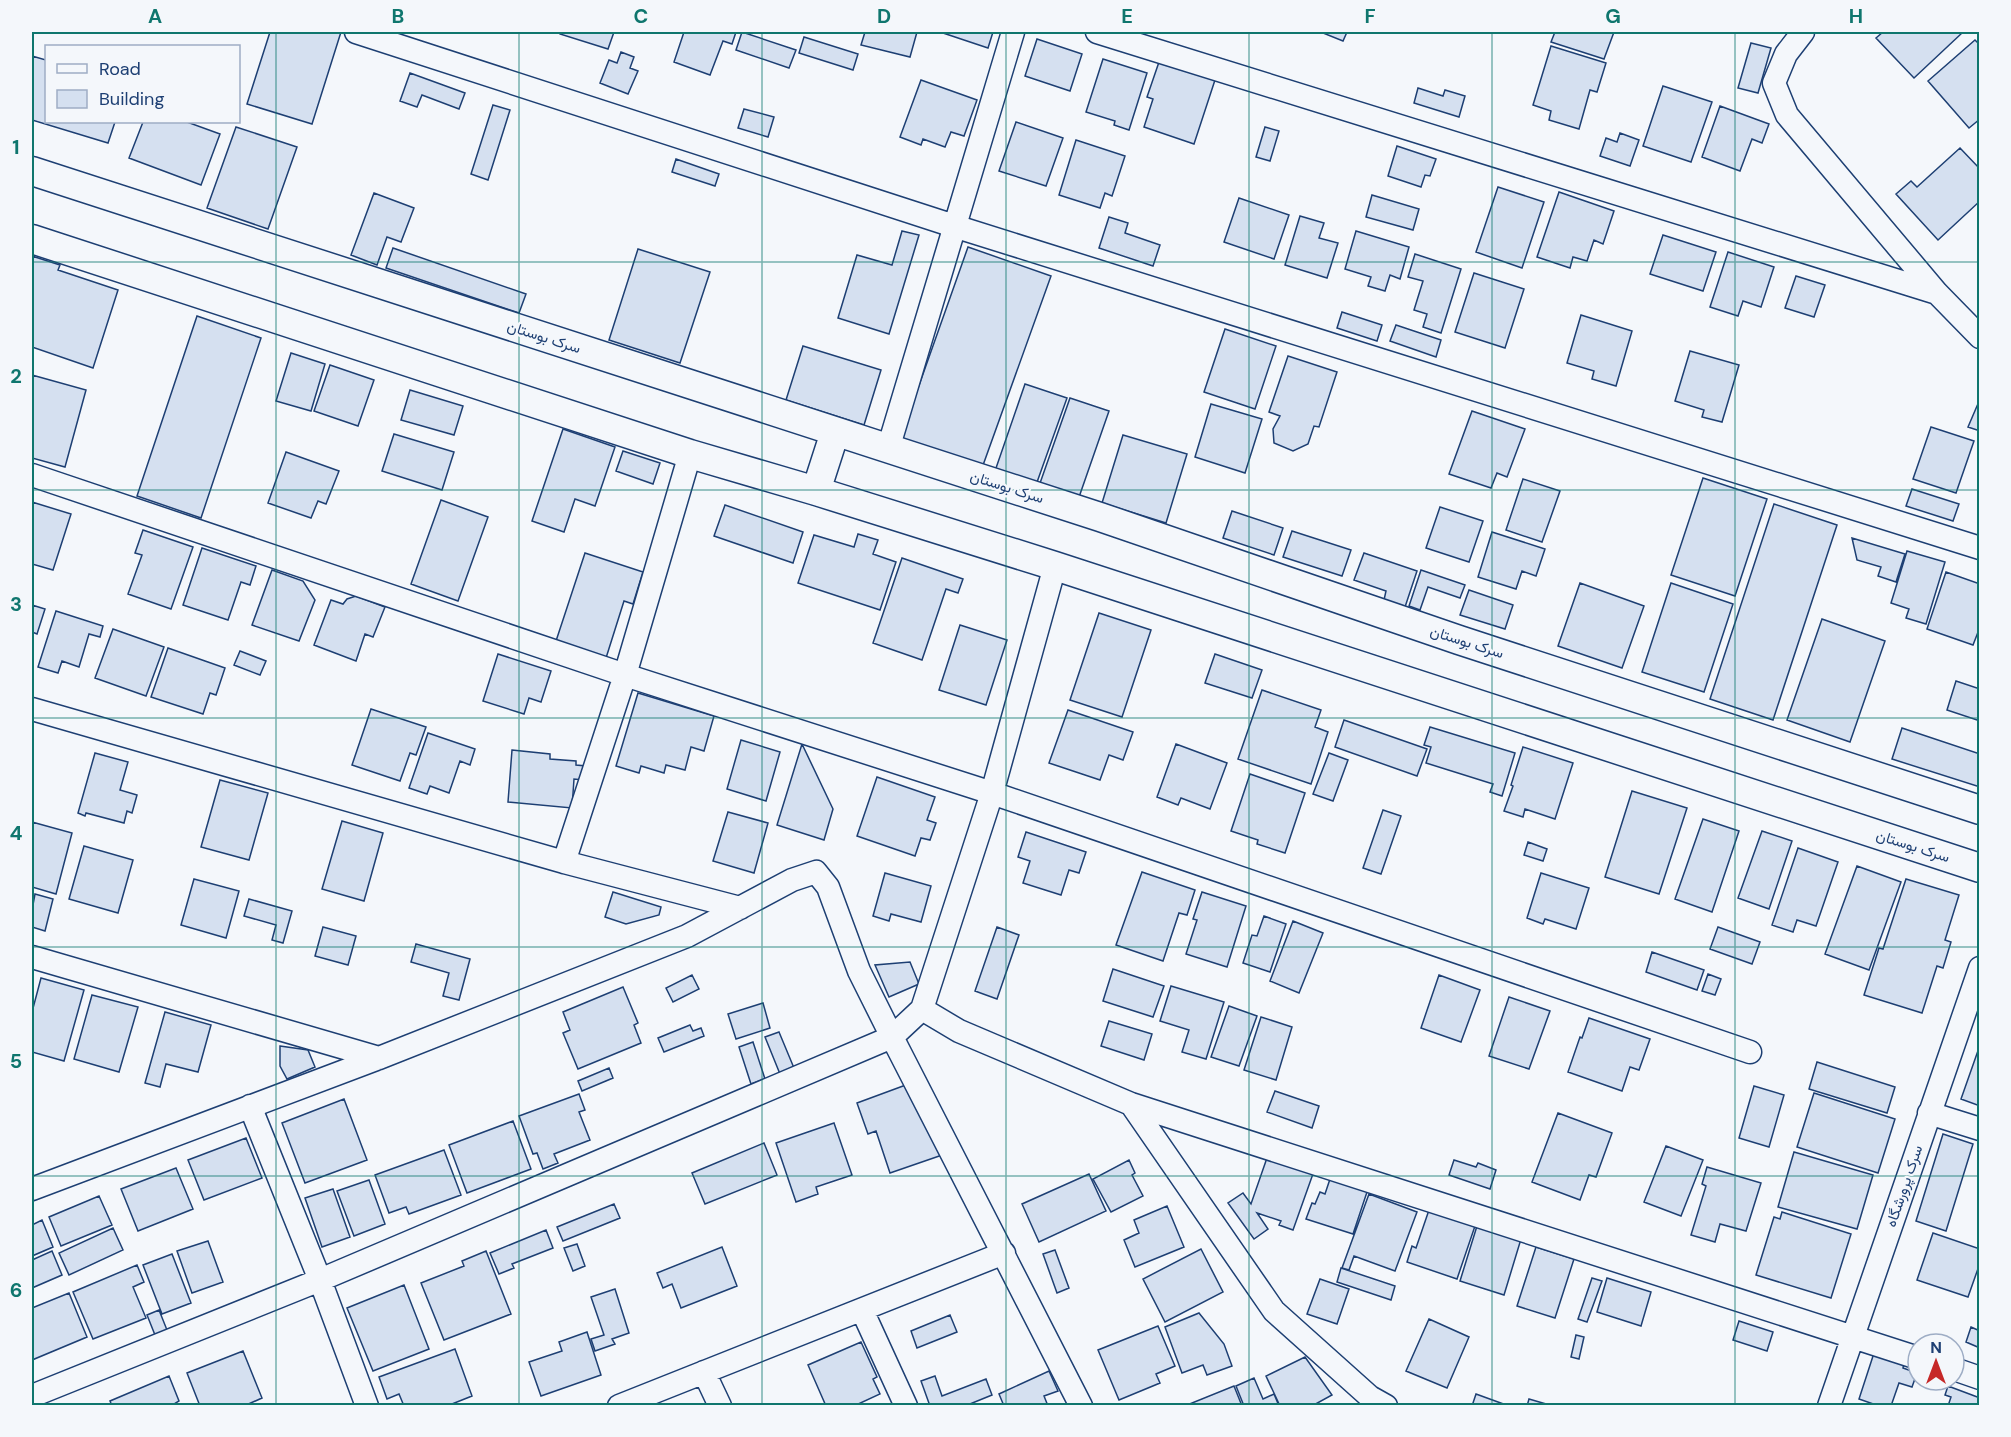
<svg xmlns="http://www.w3.org/2000/svg" width="2011" height="1437" font-family="'DM Sans',Vazirmatn,sans-serif">
  <style>
    .building { fill: #d5e0f0; stroke: #1d3f73; stroke-width: 1.5 }
    .lines { fill: none; stroke-linecap: round; stroke-linejoin: round }
    .minor-casing { stroke: #1d3f73; stroke-width: 25 }
    .tertiary-casing { stroke: #1d3f73; stroke-width: 31 }
    .minor { stroke: #f4f7fb; stroke-width: 22 }
    .tertiary { stroke: #f4f7fb; stroke-width: 28 }
    .grid { fill: none; stroke: #0f766e; stroke-width: 1.5; stroke-opacity: 0.55 }
    .labels { text-anchor: middle; dominant-baseline: central; stroke-width: 4.5; stroke-linejoin: round; paint-order: stroke }
    .street-label { font-size: 15px; fill: #1d3f73; stroke: #f4f7fb }
    .neatline { fill: none; stroke: #0f766e; stroke-width: 2 }
    .grid-label { font-size: 20px; text-anchor: middle; font-weight: bold; fill: #0f766e }
  </style>
  <rect width="100%" height="100%" fill="#f4f7fb"/>
  <path class="building" d="M270 32H341L312 124 247 104Z
    M560 32H614L608 49 560 34Z
    M684 32H736L732 44 723 41 710 75 674 62Z
    M742 32 796 50 789 68 736 50Z
    M865 32H917L910 57 861 45Z
    M940 32H993L988 48Z
    M1324 32H1347L1343 41 1323 33Z
    M1555 32H1614L1604 59 1551 42Z
    M1883 32H1960L1962 33 1914 78 1876 38Z
    M804 37 858 54 853 70 799 53Z
    M1037 39 1082 54 1070 91 1025 76Z
    M1975 40 1980 45V119L1969 128 1928 81Z
    M1751 43 1771 48 1758 93 1738 88Z
    M1551 46 1606 63 1597 92 1590 90 1579 129 1549 120 1551 111 1533 105Z
    M621 52 634 57 630 68 638 71 628 94 600 83 609 60 617 63Z
    M32 56 46 60V122H115L108 143 32 120Z
    M1103 59 1147 73 1129 130 1114 125 1115 121 1086 112Z
    M1159 62 1215 80 1194 144 1144 127 1153 99 1147 97Z
    M410 73 465 93 459 109 422 95 417 107 400 101Z
    M921 80 977 100 964 136 951 132 945 147 923 139 921 145 900 137Z
    M1663 86 1712 102 1691 162 1643 146Z
    M1418 88 1443 96 1445 90 1465 96 1459 117 1414 103Z
    M493 105 510 110 488 180 471 174Z
    M1720 106 1769 124 1762 143 1752 139 1740 171 1702 157Z
    M744 109 774 117 768 137 738 128Z
    M143 122H187L220 134 201 185 129 158Z
    M1016 122 1063 138 1046 186 999 171Z
    M236 127 297 147 268 229 207 208Z
    M1265 127 1279 131 1270 161 1256 157Z
    M1620 133 1639 140 1630 166 1600 156 1606 138 1617 142Z
    M1076 140 1125 156 1112 196 1105 193 1100 208 1059 195Z
    M1397 146 1436 159 1430 176 1425 175 1421 187 1388 176Z
    M1960 148 1980 169V201L1938 240 1896 194 1911 181 1917 187Z
    M676 159 719 174 715 186 672 172Z
    M1498 187 1544 202 1522 268 1476 252Z
    M1559 192 1614 211 1603 244 1594 240 1587 261 1573 257 1570 268 1537 257Z
    M374 193 414 208 401 242 387 237 377 265 351 255Z
    M1372 195 1419 209 1413 230 1366 217Z
    M1239 198 1289 215 1274 259 1224 242Z
    M1300 216 1324 223 1319 238 1338 243 1327 278 1285 265Z
    M1109 217 1128 223 1125 233 1160 245 1153 266 1099 248Z
    M902 231 919 235 889 334 838 318 857 255 892 265Z
    M1356 231 1409 247 1400 279 1390 275 1385 291 1368 286 1371 277 1345 269Z
    M1663 235 1716 252 1703 291 1650 274Z
    M968 247 1051 276 982 468 900 439Z
    M393 248 526 294 519 313 386 268Z
    M638 249 710 272 680 363 609 340Z
    M1728 252 1774 267 1761 307 1743 301 1738 316 1710 307Z
    M1415 254 1461 269 1441 333 1423 327 1427 314 1414 310 1423 281 1408 277Z
    M32 256 60 265 58 270 118 290 93 368 32 347Z
    M1474 273 1524 289 1505 348 1455 332Z
    M1796 276 1825 285 1814 317 1785 308Z
    M1342 312 1382 325 1377 341 1337 328Z
    M1581 315 1632 331 1616 386 1592 379 1594 371 1567 363Z
    M197 316 261 338 201 518 137 496Z
    M1396 325 1441 340 1436 357 1390 341Z
    M1225 329 1276 346 1255 409 1204 392Z
    M803 346 881 370 864 425 786 400Z
    M1690 351 1739 365 1722 422 1702 417 1704 410 1675 401Z
    M291 353 325 364 311 411 276 401Z
    M1288 356 1337 372 1319 427 1314 426 1308 444 1293 451 1274 443 1273 429 1280 416 1269 412Z
    M330 365 374 380 358 426 314 411Z
    M32 375 86 390 65 467 32 458Z
    M1025 384 1067 398 1036 485 995 471Z
    M410 390 463 406 454 435 401 420Z
    M1070 398 1109 411 1078 500 1039 486Z
    M1980 399V431L1968 427Z
    M1211 404 1262 419 1245 473 1195 457Z
    M1472 411 1525 429 1507 477 1497 473 1491 488 1449 474Z
    M1931 427 1974 441 1956 493 1913 479Z
    M563 429 615 447 595 506 575 499 564 532 532 521Z
    M394 434 454 452 442 490 382 471Z
    M1123 435 1187 454 1166 523 1102 503Z
    M623 451 660 463 653 484 616 471Z
    M286 452 339 471 326 504 318 501 311 518 268 503Z
    M1703 478 1767 499 1735 596 1671 575Z
    M1523 479 1560 491 1542 542 1506 530Z
    M1912 489 1959 504 1953 521 1906 506Z
    M441 500 488 517 458 601 411 584Z
    M32 502 71 514 53 570 32 564Z
    M1774 504 1837 525 1773 720 1710 699Z
    M725 505 803 532 793 563 714 536Z
    M1440 507 1483 521 1469 562 1426 548Z
    M1232 511 1283 528 1274 555 1223 538Z
    M143 530 193 547 171 609 128 594 142 555 135 553Z
    M1292 531 1351 550 1342 576 1283 557Z
    M1492 532 1545 549 1536 576 1522 571 1516 589 1478 577Z
    M858 534 878 540 873 554 896 562 880 610 798 583 814 535 854 547Z
    M1852 538 1905 554 1896 582 1878 576 1881 567 1857 560Z
    M202 548 256 566 250 585 241 582 228 620 183 605Z
    M1907 551 1945 562 1926 624 1906 618 1909 609 1891 603Z
    M585 553 643 572 633 604 624 601 606 658 556 641Z
    M1364 553 1417 571 1405 607 1384 600 1386 591 1354 580Z
    M902 558 963 579 958 593 946 589 922 660 873 643Z
    M272 570 303 581 315 600 299 641 252 625Z
    M1421 570 1465 585 1460 598 1428 587 1420 610 1409 606Z
    M1946 572 1980 584V627L1973 645 1927 629Z
    M1580 583 1644 606 1622 668 1558 646Z
    M1671 583 1733 604 1704 692 1642 672Z
    M1469 590 1513 605 1505 629 1460 615Z
    M356 596 385 607 373 637 365 634 356 661 314 645 331 600 343 604 347 599Z
    M32 605 45 609 37 634 32 632Z
    M56 611 103 626 100 637 89 634 79 667 62 661 58 673 38 667Z
    M1099 613 1151 630 1122 717 1070 700Z
    M1822 619 1885 641 1850 742 1787 720Z
    M960 625 1007 640 986 705 939 690Z
    M113 629 164 647 146 696 95 678Z
    M168 648 225 668 216 695 210 693 203 714 151 697Z
    M240 651 266 661 260 675 234 665Z
    M498 654 551 671 541 702 529 698 524 714 483 701Z
    M1215 654 1262 670 1252 698 1205 683Z
    M1956 681 1980 689V721L1947 710Z
    M1262 690 1321 710 1315 727 1328 732 1311 784 1238 759Z
    M638 693 714 716 704 751 691 747 685 770 666 765 664 773 641 766 639 773 616 766Z
    M371 709 426 727 416 755 410 753 400 781 352 765Z
    M1068 710 1133 732 1123 760 1109 755 1100 780 1049 763Z
    M1344 720 1427 749 1417 776 1335 747Z
    M1430 727 1515 753 1502 796 1490 792 1493 784 1426 763 1431 747 1424 745Z
    M1902 728 1980 754V787L1892 759Z
    M428 733 475 749 470 765 460 761 449 793 430 786 427 794 409 788Z
    M741 740 780 752 766 801 727 789Z
    M802 744 833 809 824 840 777 825Z
    M1176 744 1227 763 1210 809 1181 798 1178 805 1157 797Z
    M1523 747 1573 763 1555 819 1525 809 1523 817 1504 811 1513 786 1511 785Z
    M512 750 550 754V759L576 761V765L597 767 595 781 574 779 572 808 508 802Z
    M95 753 128 762 120 790 137 795 132 813 127 811 124 823 86 813 85 816 78 813Z
    M1329 753 1348 760 1333 801 1313 794Z
    M1250 774 1305 793 1285 853 1257 844 1258 840 1231 831Z
    M877 777 935 797 927 820 936 823 930 840 921 838 915 856 857 836Z
    M220 780 268 793 249 860 201 847Z
    M1632 791 1687 808 1659 894 1605 877Z
    M1383 810 1401 816 1381 874 1363 868Z
    M728 812 768 823 754 873 713 861Z
    M1703 819 1739 831 1712 912 1675 899Z
    M342 821 383 833 364 901 322 889Z
    M32 822 72 833 56 894 32 887Z
    M1762 831 1792 841 1769 909 1738 898Z
    M1026 832 1086 852 1079 873 1069 870 1061 895 1023 883 1030 861 1018 857Z
    M1528 842 1547 849 1543 861 1524 855Z
    M84 846 133 860 118 913 69 899Z
    M1798 848 1838 862 1816 926 1797 920 1793 932 1772 925Z
    M1857 866 1901 882 1869 970 1825 954Z
    M1142 872 1195 890 1187 915 1179 913 1163 961 1116 945Z
    M885 873 931 886 921 922 891 914 889 921 873 916Z
    M1541 873 1589 888 1576 929 1545 919 1543 924 1527 918Z
    M194 879 239 891 226 938 181 925Z
    M1906 879 1959 895 1945 940 1951 942 1943 968 1937 966 1922 1013 1864 995 1879 948 1883 949Z
    M613 892 661 907 659 915 626 924 605 917Z
    M1202 892 1246 906 1227 967 1186 954 1197 920 1193 919Z
    M35 894 53 899 45 931 32 927V910Z
    M249 899 292 911 283 943 272 940 276 925 244 916Z
    M1264 916 1286 924 1270 972 1243 963 1252 935 1257 936Z
    M1293 921 1323 933 1299 993 1270 981Z
    M323 927 356 936 348 965 315 956Z
    M997 927 1019 935 997 999 975 991Z
    M1718 927 1760 942 1752 964 1710 949Z
    M416 944 470 959 459 1000 443 996 449 973 411 962Z
    M1652 952 1704 970 1697 990 1646 972Z
    M910 962 919 984 889 997 875 965Z
    M1113 969 1164 986 1153 1017 1103 1001Z
    M1708 974 1721 979 1715 995 1702 991Z
    M692 975 699 989 673 1002 666 988Z
    M1439 975 1480 990 1461 1042 1421 1028Z
    M41 978 84 990 64 1061 32 1052V1012Z
    M1171 986 1224 1002 1206 1059 1182 1052 1189 1030 1160 1021Z
    M623 987 638 1023 634 1025 641 1043 578 1069 563 1033 570 1030 563 1012Z
    M92 995 138 1007 119 1072 74 1059Z
    M1509 997 1550 1011 1529 1069 1489 1056Z
    M763 1003 770 1028 736 1039 728 1014Z
    M1229 1006 1257 1016 1239 1066 1211 1057Z
    M165 1012 211 1025 198 1072 166 1064 160 1087 145 1083Z
    M1261 1017 1292 1027 1276 1080 1244 1070Z
    M1589 1018 1650 1039 1639 1070 1630 1067 1622 1091 1568 1072 1580 1037 1582 1038Z
    M1109 1021 1152 1034 1144 1060 1101 1046Z
    M690 1025 693 1031 701 1028 704 1036 664 1052 658 1038Z
    M779 1032 794 1068 780 1074 765 1037Z
    M753 1042 765 1079 751 1084 739 1047Z
    M1980 1045V1106L1961 1099Z
    M280 1046 308 1050 315 1067 287 1079 280 1066Z
    M1817 1062 1895 1087 1887 1113 1809 1089Z
    M609 1068 613 1078 582 1091 578 1081Z
    M922 1079 948 1153 890 1173 876 1131 868 1134 857 1103Z
    M1754 1086 1784 1095 1769 1147 1739 1138Z
    M1275 1091 1319 1106 1312 1128 1267 1112Z
    M1814 1093 1895 1119 1878 1173 1797 1147Z
    M579 1094 585 1110 579 1112 590 1140 554 1154 558 1163 543 1169 537 1153 533 1154 519 1116Z
    M344 1099 367 1160 305 1183 282 1123Z
    M1558 1113 1612 1133 1596 1177 1589 1175 1580 1200 1532 1182Z
    M513 1121 531 1169 467 1193 449 1145Z
    M834 1123 852 1175 816 1187 818 1194 796 1202 776 1143Z
    M1943 1134 1973 1144 1946 1231 1916 1221Z
    M246 1138 262 1178 204 1200 188 1160Z
    M764 1143 777 1175 705 1204 692 1173Z
    M1666 1146 1703 1160 1681 1216 1644 1202Z
    M444 1150 461 1195 409 1214 406 1207 389 1213 375 1175Z
    M1794 1152 1873 1175 1857 1229 1778 1207Z
    M1268 1155 1314 1171 1293 1230 1279 1225 1281 1221 1257 1213 1268 1229 1254 1239 1228 1203 1243 1193 1251 1204Z
    M1129 1160 1135 1173 1132 1175 1143 1196 1111 1212 1093 1179Z
    M1454 1160 1476 1167 1478 1163 1496 1170 1490 1189 1449 1175Z
    M1707 1167 1761 1183 1746 1231 1720 1224 1715 1242 1691 1235 1706 1186 1702 1184Z
    M176 1168 193 1209 138 1231 121 1189Z
    M1089 1174 1106 1211 1039 1242 1022 1204Z
    M1331 1176 1368 1189 1353 1234 1306 1219 1312 1203 1315 1204 1320 1192 1325 1194Z
    M369 1180 385 1224 354 1236 337 1191Z
    M333 1189 350 1237 322 1247 305 1198Z
    M1369 1194 1417 1212 1395 1271 1354 1256 1349 1270 1342 1268Z
    M99 1196 112 1225 61 1246 49 1217Z
    M614 1204 620 1218 563 1241 557 1227Z
    M1167 1206 1184 1247 1135 1267 1124 1240 1139 1233 1134 1220Z
    M1429 1210 1475 1226 1457 1279 1407 1262 1412 1246 1416 1248Z
    M1782 1212 1851 1234 1831 1298 1756 1275 1774 1217 1780 1219Z
    M42 1220 53 1247 32 1256V1225Z
    M1477 1226 1521 1239 1504 1295 1460 1281Z
    M113 1228 123 1250 69 1275 59 1253Z
    M546 1230 553 1248 512 1264 514 1268 499 1274 490 1253Z
    M1933 1233 1980 1249V1263L1968 1297 1917 1280Z
    M208 1241 223 1282 192 1293 177 1251Z
    M577 1244 585 1266 573 1271 564 1248Z
    M722 1247 737 1286 681 1308 672 1284 663 1288 657 1273Z
    M1536 1247 1574 1259 1555 1318 1517 1306Z
    M1201 1249 1223 1292 1165 1322 1143 1279Z
    M1055 1250 1069 1288 1057 1293 1043 1254Z
    M52 1251 62 1275 32 1288V1260Z
    M486 1251 511 1314 444 1340 421 1283 464 1266 462 1261Z
    M172 1254 191 1303 162 1314 143 1265Z
    M137 1265 144 1282 133 1287 146 1318 93 1339 73 1292Z
    M1341 1268 1395 1286 1391 1300 1337 1282Z
    M1592 1278 1602 1281 1587 1322 1578 1319Z
    M1607 1278 1651 1292 1641 1326 1597 1312Z
    M1320 1279 1349 1289 1337 1324 1307 1314Z
    M404 1285 429 1349 373 1371 347 1308Z
    M615 1289 629 1333 612 1339 615 1344 595 1351 591 1339 604 1335 591 1297Z
    M69 1293 87 1337 32 1360V1308Z
    M159 1310 167 1330 155 1335 147 1315Z
    M1199 1313 1224 1344 1232 1366 1207 1375 1203 1365 1182 1373 1165 1327Z
    M950 1315 957 1332 917 1348 911 1331Z
    M1429 1319 1469 1337 1447 1388 1406 1371Z
    M1739 1321 1773 1332 1767 1351 1733 1340Z
    M1158 1326 1175 1366 1156 1374 1160 1383 1119 1400 1098 1350Z
    M1971 1327 1980 1331V1348L1966 1342Z
    M587 1332 601 1375 541 1396 529 1362 562 1351 559 1342Z
    M1576 1335 1584 1337 1579 1359 1571 1357Z
    M861 1342 877 1377 873 1379 880 1394 854 1406H826L808 1365Z
    M455 1349 472 1396 447 1406H404L399 1394 387 1399 379 1377Z
    M243 1351 262 1398 244 1406H200L187 1373Z
    M1874 1353 1904 1363 1903 1368 1917 1373 1912 1387 1899 1383 1891 1406H1879L1859 1399Z
    M1305 1357 1332 1395 1312 1406H1280L1266 1376Z
    M1049 1371 1058 1391 1044 1396 1048 1406H1004L999 1394Z
    M169 1376 179 1401 171 1406H112L110 1401Z
    M935 1376 942 1396 986 1379 992 1395 965 1406H930L921 1381Z
    M1254 1378 1263 1399 1274 1394 1279 1406H1244L1236 1386Z
    M1234 1386 1242 1406H1187V1405Z
    M1948 1386 1980 1398 1977 1406H1948L1951 1397 1945 1395Z
    M1476 1394 1509 1406H1472Z
    M1529 1399 1553 1406H1527Z"/>
  <g class="lines">
    <g class="minor-casing">
      <path id="minor" d="M356 32 954 226 1980 548
        M1097 32 1937 293
        M1803 32 1786 54 1774 83 1787 115 1937 293 1980 337
        M888 449 1013 32
        M32 475 625 675 992 793 1750 1052
        M32 709 564 862 740 908
        M564 862 625 675 690 454
        M32 957 379 1058
        M922 1009 959 1031 1131 1104 1918 1358
        M1131 1104 1274 1311 1370 1397 1386 1406
        M250 1106 320 1280 367 1406
        M1929 1113 1980 1129
        M32 1189 379 1058 687 936 792 880 816 872 828 887 859 971 892 1037 1081 1406
        M862 1310 906 1406
        M1954 1369 1980 1378
        M704 1372 720 1406
        M32 1396 320 1280 892 1037 922 1009 992 793 1055 566
        M619 1406 1004 1253
        M1829 1406 1980 968"/>
    </g>
    <g class="tertiary-casing">
      <path id="tertiary" d="M32 171 1100 517 1459 640 1980 810
        M32 239 690 454 816 491 1055 566 1980 868
        M816 491 835 432"/>
    </g>
    <use href="#minor" class="minor"/>
    <use href="#tertiary" class="tertiary"/>
  </g>
  <path class="grid" d="M276 32V1406M519 32V1406M762 32V1406M1006 32V1406M1249 32V1406M1492 32V1406M1735 32V1406M32 262H1980M32 490H1980M32 718H1980M32 947H1980M32 1176H1980"/>
  <g class="labels">
    <g class="street-label">
      <text transform="translate(544 337) rotate(18)">سرک بوستان</text>
      <text transform="translate(1007 487) rotate(18)">سرک بوستان</text>
      <text transform="translate(1467 642) rotate(18)">سرک بوستان</text>
      <text transform="translate(1913 846) rotate(18)">سرک بوستان</text>
      <text transform="translate(1904 1186) rotate(-71)">سرک پرورشگاه</text>
    </g>
  </g>
  <rect width="2011" height="1437" fill="none" stroke="#f4f7fb" stroke-width="66"/>
  <rect x="45" y="45" width="195" height="78" fill="#f4f7fb" stroke="#9eadc5" stroke-width="1.5"/>
  <rect x="57" y="64" width="30" height="9" fill="#f4f7fb" stroke="#9eadc5" stroke-width="1.5"/>
  <text x="99" y="75" font-size="18" fill="#1d3f73">Road</text>
  <rect x="57" y="90" width="30" height="18" fill="#d5e0f0" stroke="#9eadc5" stroke-width="1.5"/>
  <text x="99" y="105" font-size="18" fill="#1d3f73">Building</text>
  <g transform="translate(1936 1362)"><circle r="28" fill="#f4f7fb" stroke="#9eadc5" stroke-width="1.5"/>
  <path d="M0-4.5L10 22L0 15L-10 22Z" fill="#c62828"/>
  <text y="-9" font-size="16" font-weight="bold" text-anchor="middle" fill="#1d3f73">N</text>
  </g>
  <rect x="33" y="33" width="1945" height="1371" class="neatline"/>
  <g class="grid-label">
    <text x="155" y="23">A</text>
    <text x="398" y="23">B</text>
    <text x="641" y="23">C</text>
    <text x="884" y="23">D</text>
    <text x="1127" y="23">E</text>
    <text x="1370" y="23">F</text>
    <text x="1613" y="23">G</text>
    <text x="1856" y="23">H</text>
    <text x="16" y="154">1</text>
    <text x="16" y="383">2</text>
    <text x="16" y="611">3</text>
    <text x="16" y="840">4</text>
    <text x="16" y="1068">5</text>
    <text x="16" y="1297">6</text>
  </g>
</svg>
